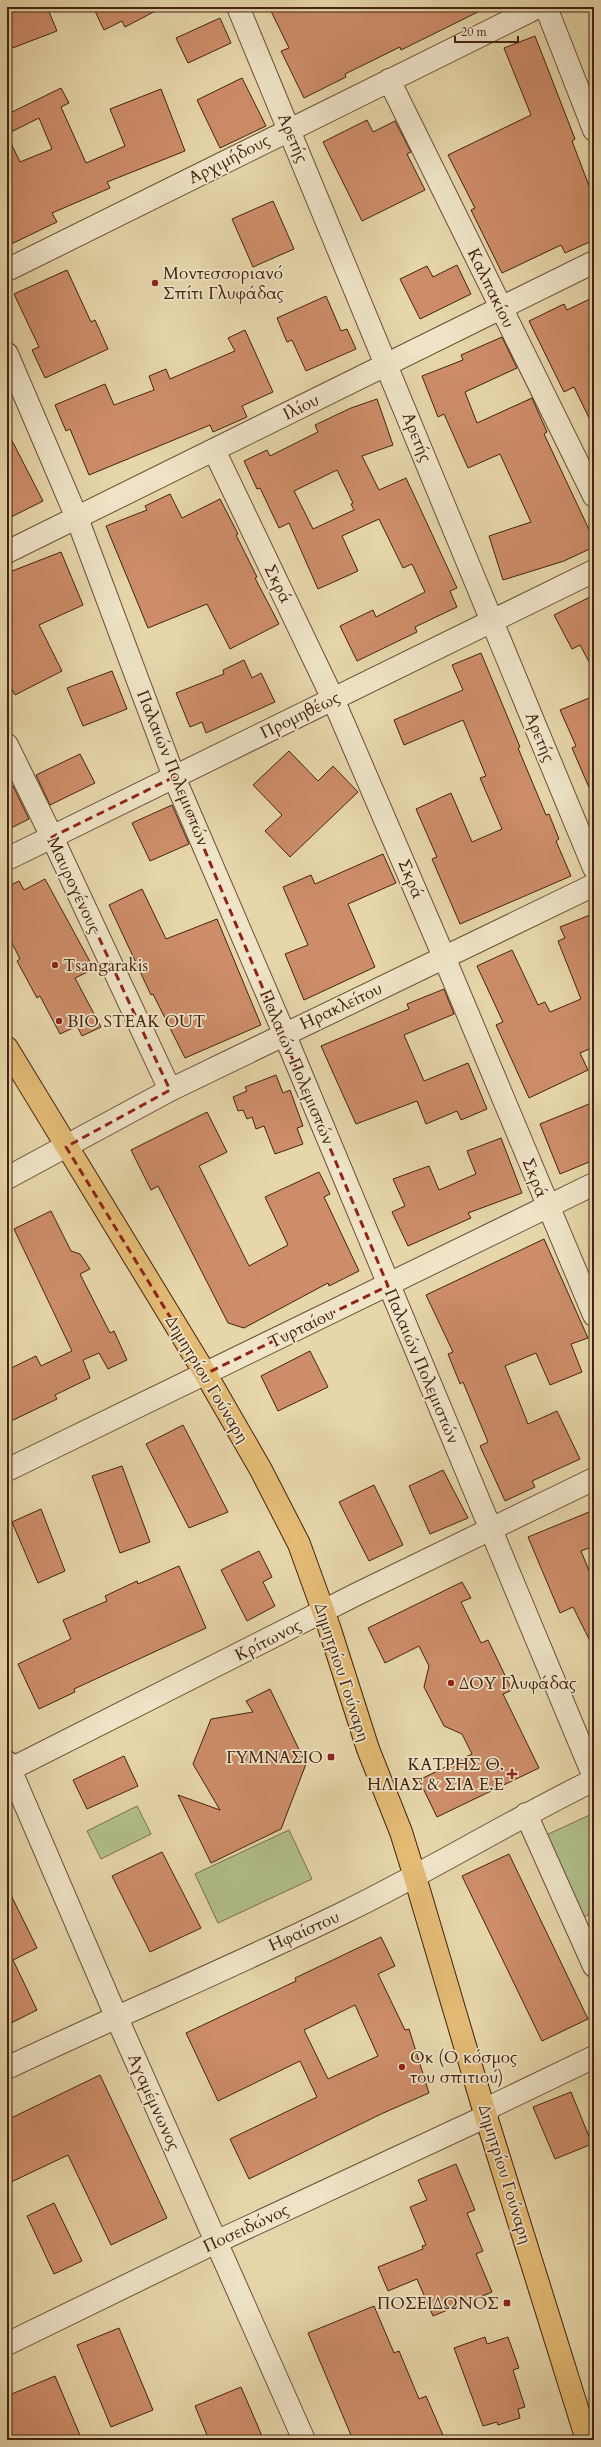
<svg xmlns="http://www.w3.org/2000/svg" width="601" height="2447" font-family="Cardo,serif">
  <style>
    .green { fill: #b1bf8c; stroke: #7a704e }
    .building { fill: #cd8d69; stroke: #421; fill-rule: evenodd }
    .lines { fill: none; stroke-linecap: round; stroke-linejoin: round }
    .minor-casing { stroke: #6c4f37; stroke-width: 24 }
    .major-casing { stroke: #421; stroke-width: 24 }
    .minor { stroke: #efe4c8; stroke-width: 22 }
    .major { stroke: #e3bb75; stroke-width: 22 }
    .marked { fill: none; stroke: #8f2418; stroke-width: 3; stroke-dasharray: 8 5; stroke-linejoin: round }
    .poi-dot { fill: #8f2418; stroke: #efe4c8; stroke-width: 1.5 }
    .labels { text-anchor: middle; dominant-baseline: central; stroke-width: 3.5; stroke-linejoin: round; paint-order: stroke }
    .street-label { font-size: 17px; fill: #421; stroke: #efe4c8 }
    .poi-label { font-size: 17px; fill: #421; stroke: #efe4c8; text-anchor: start }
  </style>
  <rect width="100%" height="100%" fill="#e6d6aa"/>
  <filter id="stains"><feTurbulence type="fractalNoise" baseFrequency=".005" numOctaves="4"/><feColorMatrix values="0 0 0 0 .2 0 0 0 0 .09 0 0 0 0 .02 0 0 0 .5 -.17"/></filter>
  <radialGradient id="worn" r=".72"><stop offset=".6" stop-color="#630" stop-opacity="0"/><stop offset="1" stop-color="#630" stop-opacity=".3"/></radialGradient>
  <path class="green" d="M137 1806 151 1834 101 1859 87 1831Z
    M594 1813V1912L582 1918 544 1836Z
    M289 1830 312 1879 218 1923 195 1874Z"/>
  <path class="building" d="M7 7H47L57 31 7 50Z
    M93 7H163L125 27 122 21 104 30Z
    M269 7H488L401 50 400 47 345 74 346 77 304 98 281 51 289 48Z
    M220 18 231 43 188 63 176 38Z
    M535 36 575 139 572 141 594 199V240L565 253 561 245 502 273 471 210 475 208 448 155 531 115 504 48Z
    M242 78 266 126 220 148 197 100Z
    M61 88 69 103 61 107 86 163 125 146 110 109 161 89 185 151 107 182 110 188 52 213 57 222 7 246V135L20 162 52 149 39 118 7 134 8 114Z
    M367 120 373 132 395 121 411 152 407 154 425 190 362 221 323 142Z
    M273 201 294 249 253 267 232 219Z
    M457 265 471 294 420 319 400 279 427 266 433 277Z
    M67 270 91 322 95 320 108 349 45 378 32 350 39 347 14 294Z
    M326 296 341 331 347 329 356 349 306 371 292 340 287 342 277 318Z
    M594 297V428L574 387 564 392 529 321 564 304 567 310Z
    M245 330 273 392 242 406 247 417 213 432 210 425 89 475 70 429 66 431 55 405 105 384 114 405 154 390 149 376 166 369 170 379 235 351 228 338Z
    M502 337 517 368 465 392 477 423 532 398 547 432 544 434 594 540V547L564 561 503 580 489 536 531 522 500 454 468 468 444 414 438 417 422 376 463 360 461 355Z
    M377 399 393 445 362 456 379 490 406 478 457 588 450 591 457 607 415 627 417 632 357 661 340 626 373 610 376 617 425 592 412 564 403 568 379 519 342 536 358 571 318 589 289 523 279 528 260 488 257 489 244 461 267 450 270 456 318 432 315 425 351 408ZM337 470 353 503 351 504 354 510 313 529 294 491Z
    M7 431 43 501 7 519Z
    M170 494 182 518 220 499 238 534 236 535 257 577 255 578 279 624 230 649 207 604 148 628 106 526 147 510 145 506Z
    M61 552 83 605 39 625 62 671 15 695 7 680V573Z
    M594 595V671L580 645 572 649 554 615Z
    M481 653 520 747 518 748 546 815 549 814 559 839 556 841 571 876 460 924 432 859 437 857 416 809 451 793 472 842 502 829 480 778 486 776 463 720 404 745 394 720 463 690 452 665Z
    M244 660 252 678 261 673 275 702 206 733 202 722 190 727 176 693 224 674 223 670Z
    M112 671 127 709 83 726 67 688Z
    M594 696V799L572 748 576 746 560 710Z
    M289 751 318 781 333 766 358 792 290 857 265 831 282 815 253 785Z
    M80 754 95 783 50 805 36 775Z
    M13 786 29 819 7 830V790Z
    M172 805 189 844 150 861 132 823Z
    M383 854 396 883 348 904 375 967 304 1000 285 954 308 945 283 887 311 875 315 884Z
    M45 879 94 969 75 978 101 1027 82 1036 77 1026 60 1034 40 996 37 998 17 961 20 959 7 933V887L19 881 24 890Z
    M142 889 166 939 217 919 261 1025 185 1058 153 994 151 995 109 905Z
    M590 915 594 924V1047L580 1053 588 1070 529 1098 496 1025 503 1022 477 966 512 950 538 1005 545 1002 550 1012 581 999 558 941 565 938 560 927Z
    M444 989 454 1014 404 1035 424 1081 468 1063 487 1109 461 1120 457 1111 426 1124 417 1101 356 1124 321 1046 409 1009 407 1004Z
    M276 1075 283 1093 290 1090 303 1126 297 1128 303 1144 275 1154 264 1126 256 1129 252 1117 247 1119 243 1110 238 1111 233 1097 247 1091 245 1087Z
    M594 1102V1160L560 1174 540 1124Z
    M207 1112 227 1152 199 1166 249 1266 288 1245 265 1197 319 1172 330 1194 324 1197 359 1271 329 1286 328 1283 244 1328 228 1323 158 1186 151 1190 131 1150Z
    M501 1138 522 1193 468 1213 471 1218 408 1246 392 1212 405 1206 393 1179 429 1166 439 1190 476 1174 467 1151Z
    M51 1211 71 1251 80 1254 90 1269 80 1274 110 1333 114 1331 127 1360 108 1369 99 1353 83 1360 90 1378 55 1395 57 1399 7 1423V1370L36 1356 41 1366 72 1351 14 1229Z
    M544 1239 588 1338 571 1344 582 1372 550 1385 536 1353 505 1366 528 1424 557 1411 580 1459 532 1481 535 1487 505 1501 480 1446 488 1442 463 1382 460 1384 448 1354 453 1352 426 1295Z
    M310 1351 328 1387 278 1411 261 1376Z
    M183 1425 228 1512 189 1528 146 1444Z
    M122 1466 150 1542 120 1553 92 1476Z
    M443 1470 468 1518 430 1534 409 1486Z
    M374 1485 403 1545 369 1561 339 1502Z
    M41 1509 65 1571 38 1583 12 1522Z
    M594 1510V1546L581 1551 594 1583V1649L573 1607 560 1613 528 1537Z
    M259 1551 272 1577 263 1582 275 1606 247 1621 221 1570Z
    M179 1566 206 1628 74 1689 75 1692 39 1709 18 1664 71 1639 63 1620 107 1601 105 1596 137 1581 138 1584Z
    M462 1582 471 1598 461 1602 481 1643 488 1640 512 1690 503 1694 539 1768 437 1817 419 1780 472 1754 462 1734 444 1726 424 1687 429 1666 419 1646 385 1663 368 1628Z
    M270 1689 306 1764 281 1829 211 1863 178 1795 220 1810 193 1764 211 1719 253 1712 246 1701Z
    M124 1756 138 1786 87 1809 73 1780Z
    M162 1852 201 1928 150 1952 112 1876Z
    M509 1854 588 2019 542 2041 462 1876Z
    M7 1887 37 1948 13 1960 37 2010 7 2025Z
    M381 1937 395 1966 378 1974 405 2030 409 2029 429 2093 381 2114 249 2179 230 2139 317 2097 300 2061 218 2101 186 2033 296 1981 295 1978ZM355 2005 378 2056 328 2079 304 2030Z
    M100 2075 167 2218 111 2245 68 2155 7 2184V2120Z
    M571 2092 592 2144 555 2159 533 2107Z
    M456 2164 475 2210 467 2213 483 2251 476 2254 492 2292 433 2316 417 2279 388 2291 378 2267 423 2249 422 2246 426 2245 410 2207 427 2200 418 2180Z
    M54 2203 82 2261 54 2274 27 2216Z
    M374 2306 394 2353 399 2351 419 2399 426 2396 445 2440H353L308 2333Z
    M119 2328 153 2410 111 2427 77 2345Z
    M485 2337 487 2344 508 2337 519 2368 513 2370 525 2407 518 2409 520 2418 498 2425 497 2422 483 2426 454 2348Z
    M55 2376 82 2440H7V2396Z
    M241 2387 262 2436 253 2440H209L195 2406Z"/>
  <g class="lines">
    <g class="minor-casing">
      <path id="minor" d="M238 7 594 868
        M546 7 594 130
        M389 80 594 496
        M7 270 538 7
        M7 354 77 518 174 777 284 1033 594 1777
        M214 450 333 699 444 957 594 1315
        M7 552 594 262
        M7 745 52 837 170 1090
        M7 859 594 571
        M7 1178 170 1090 594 885
        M7 1470 594 1184
        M7 1762 116 2016 304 2440
        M7 1771 357 1594 594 1479
        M526 1814 594 1966
        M7 2068C120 2014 235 1966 347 1911 431 1870 510 1821 594 1780
        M484 2110 594 2057
        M7 2344 216 2242 487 2116"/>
    </g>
    <g class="major-casing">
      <path id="major" d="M7 1048 208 1378 261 1470 299 1544 329 1627 368 1749 401 1832 415 1877 484 2110 587 2440"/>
    </g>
    <use href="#minor" class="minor"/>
    <use href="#major" class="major"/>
  </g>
  <path class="marked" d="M174 777 388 1286 205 1374 66 1147 170 1090 52 837Z"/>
  <g class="poi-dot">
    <circle cx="155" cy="283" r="4"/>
    <circle cx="55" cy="965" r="4"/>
    <circle cx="59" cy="1021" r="4"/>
    <circle cx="451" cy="1683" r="4"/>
    <rect x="327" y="1753" width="8" height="8" rx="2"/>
    <path d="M510 1768h4v4h4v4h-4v4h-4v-4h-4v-4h4z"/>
    <circle cx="402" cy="2067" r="4"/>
    <rect x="503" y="2299" width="8" height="8" rx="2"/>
  </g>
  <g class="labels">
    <g class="street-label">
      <text transform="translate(293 138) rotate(67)">Αρετής</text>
      <text transform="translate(229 159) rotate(-27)">Αρχιμήδους</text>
      <text transform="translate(491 288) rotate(64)">Καλπακίου</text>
      <text transform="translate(301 407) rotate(-26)">Ιλίου</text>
      <text transform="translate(417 437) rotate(68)">Αρετής</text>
      <text transform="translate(278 584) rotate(64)">Σκρά</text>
      <text transform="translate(300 715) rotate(-26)">Προμηθέως</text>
      <text transform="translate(540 737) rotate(68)">Αρετής</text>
      <text transform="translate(173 768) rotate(68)">Παλαιών Πολεμιστών</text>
      <text transform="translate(411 879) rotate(67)">Σκρά</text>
      <text transform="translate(74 885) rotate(65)">Μαυρογένους</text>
      <text transform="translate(341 1006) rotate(-25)">Ηρακλείτου</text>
      <text transform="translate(297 1067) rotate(67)">Παλαιών Πολεμιστών</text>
      <text transform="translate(535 1178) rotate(68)">Σκρά</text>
      <text transform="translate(301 1328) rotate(-26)">Τυρταίου</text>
      <text transform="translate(422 1366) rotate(67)">Παλαιών Πολεμιστών</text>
      <text transform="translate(207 1379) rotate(59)">Δημητρίου Γούναρη</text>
      <text transform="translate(268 1640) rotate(-27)">Κρίτωνος</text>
      <text transform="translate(342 1672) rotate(72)">Δημητρίου Γούναρη</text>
      <text transform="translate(304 1931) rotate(-24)">Ηφαίστου</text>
      <text transform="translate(154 2102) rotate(66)">Αγαμέμνωνος</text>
      <text transform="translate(505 2174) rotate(73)">Δημητρίου Γούναρη</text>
      <text transform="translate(246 2228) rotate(-25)">Ποσειδώνος</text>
    </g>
    <g class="poi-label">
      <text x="163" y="273">Μοντεσσοριανό<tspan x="163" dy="20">Σπίτι Γλυφάδας</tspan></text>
      <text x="63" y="965">Tsangarakis</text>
      <text x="67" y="1021">BIO STEAK OUT</text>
      <text x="459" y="1683">ΔΟΥ Γλυφάδας</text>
      <text x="323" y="1757" text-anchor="end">ΓΥΜΝΑΣΙΟ</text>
      <text x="504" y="1764" text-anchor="end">ΚΑΤΡΗΣ Θ.<tspan x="504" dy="20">ΗΛΙΑΣ &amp; ΣΙΑ Ε.Ε</tspan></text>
      <text x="410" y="2057">Οκ (Ο κόσμος<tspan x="410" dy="20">του σπιτιού)</tspan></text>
      <text x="499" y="2303" text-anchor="end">ΠΟΣΕΙΔΩΝΟΣ</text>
    </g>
  </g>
  <rect width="601" height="2447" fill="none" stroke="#e6d6aa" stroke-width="24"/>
  <rect x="8" y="8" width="585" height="2431" fill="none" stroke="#421" stroke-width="2"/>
  <rect x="12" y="12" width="577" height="2423" fill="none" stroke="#421"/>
  <path d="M455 36v6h63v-6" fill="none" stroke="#442211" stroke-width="2"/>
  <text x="461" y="36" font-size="12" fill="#442211" stroke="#efe4c8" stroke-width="3" paint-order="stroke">20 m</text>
  <rect width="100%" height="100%" filter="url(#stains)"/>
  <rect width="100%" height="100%" fill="url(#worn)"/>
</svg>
